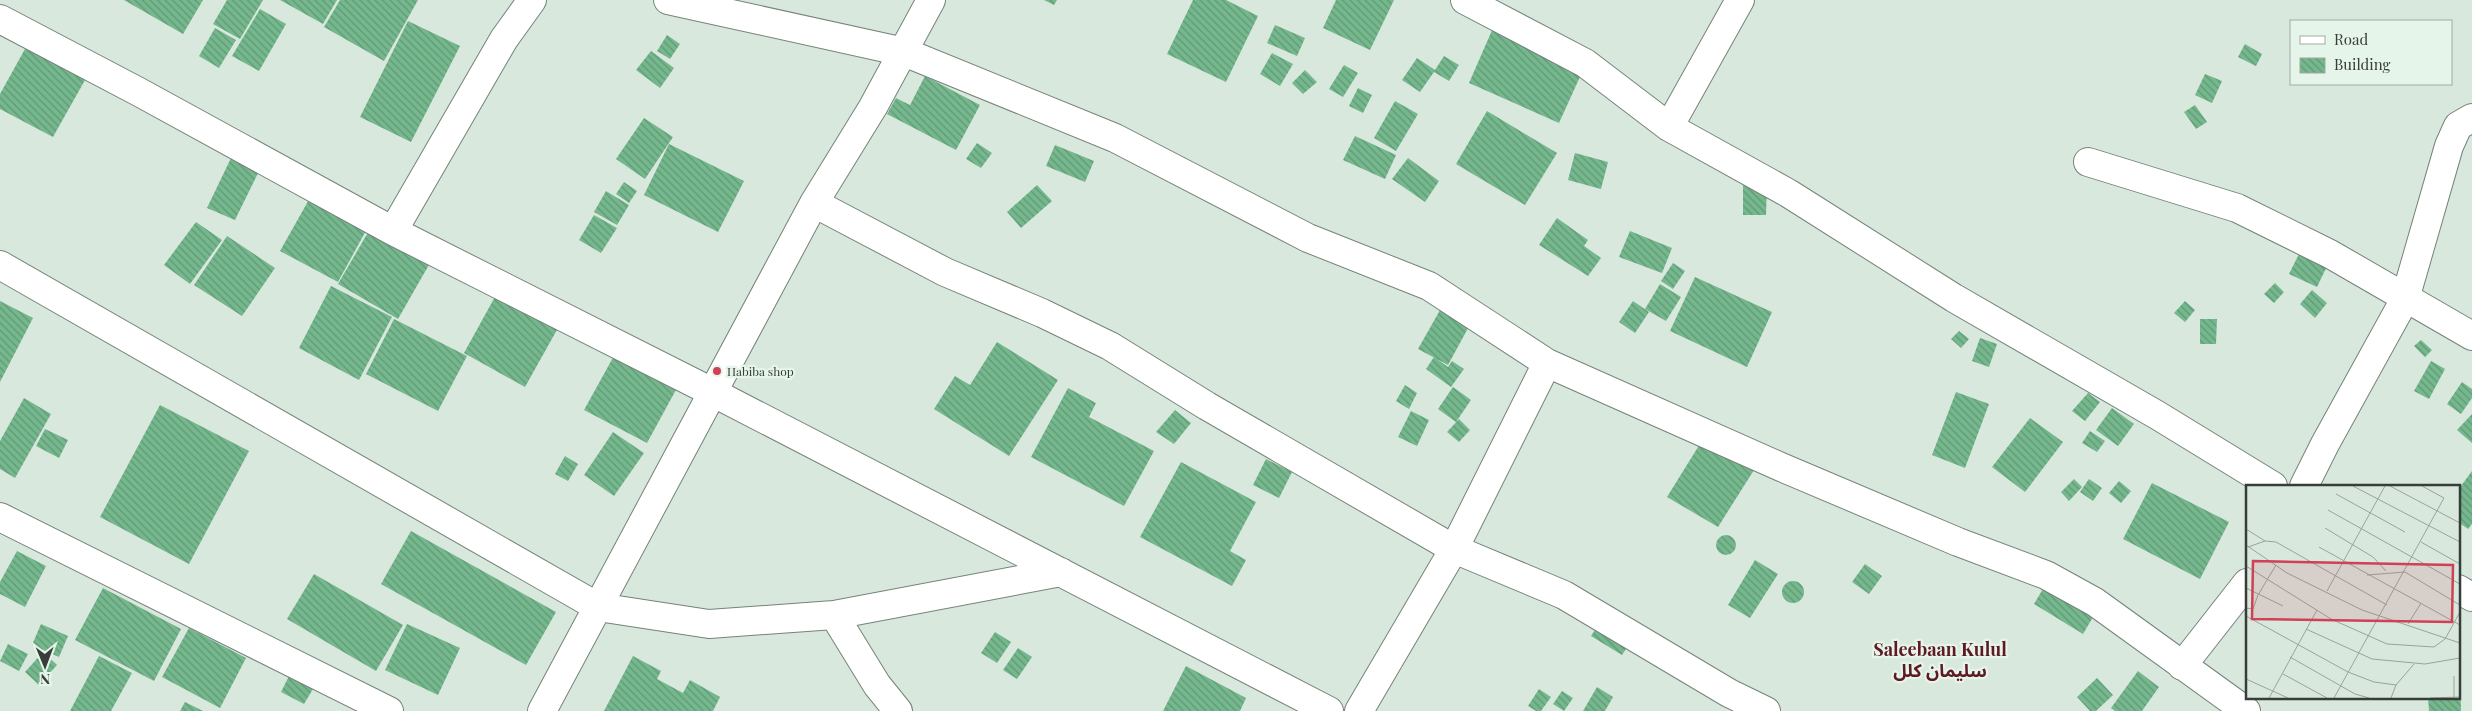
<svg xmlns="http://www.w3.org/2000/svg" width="2472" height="711" font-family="'Playfair Display','Noto Sans Arabic',serif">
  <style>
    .building { fill: url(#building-back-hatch) }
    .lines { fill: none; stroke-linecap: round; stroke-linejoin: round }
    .minor-casing { stroke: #758379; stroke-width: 30 }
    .minor { stroke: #fff; stroke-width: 28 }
    .poi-dot { fill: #d04056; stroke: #e6f5ea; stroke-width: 2 }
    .labels { text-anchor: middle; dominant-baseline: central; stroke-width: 4.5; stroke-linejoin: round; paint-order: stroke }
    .poi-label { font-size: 12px; fill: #373d39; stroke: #e6f5ea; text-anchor: start }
    .district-label { font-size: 18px; font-weight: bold; fill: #5e1923; stroke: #e6f5ea }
    .inset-road { fill: none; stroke: #98a49b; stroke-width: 1 }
    .view { fill: #d04056; fill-opacity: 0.15; stroke: #d04056; stroke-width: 2.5 }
    .inset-edge { fill: none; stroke: #373d39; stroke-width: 2.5 }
  </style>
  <defs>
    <pattern id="building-back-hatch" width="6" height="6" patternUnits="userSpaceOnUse" patternTransform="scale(1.25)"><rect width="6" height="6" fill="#75b88e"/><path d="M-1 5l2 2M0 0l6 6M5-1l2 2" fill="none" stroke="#619775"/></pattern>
  </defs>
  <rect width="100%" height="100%" fill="#d9e8dd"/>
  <path class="building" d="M124 0H203L183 34Z
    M227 0H263L240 39 213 24Z
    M280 0H337L323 24Z
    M340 0H418L384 61 324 27Z
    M1044 0H1057L1054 5Z
    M1193 0H1226L1258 16 1226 82 1167 54Z
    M1336 0H1394L1370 50 1323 28Z
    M260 9 286 24 259 71 232 56Z
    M408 21 460 46 411 142 360 117Z
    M1275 25 1305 38 1297 56 1267 43Z
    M215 28 236 40 219 68 199 56Z
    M1493 28 1584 68 1559 123 1469 83Z
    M667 35 680 44 670 59 657 51Z
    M30 40 89 73 53 137 0 109V94Z
    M2245 44 2262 54 2256 66 2238 57Z
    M651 51 674 68 660 88 636 70Z
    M1272 53 1293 64 1280 86 1260 74Z
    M1444 56 1459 65 1449 81 1434 72 1420 92 1402 80 1417 58 1435 70Z
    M1344 65 1358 73 1343 97 1329 89Z
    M1305 70 1317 82 1303 94 1292 83Z
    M2205 74 2222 81 2212 103 2195 95Z
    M925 76 980 105 956 150 887 114 896 98 910 105Z
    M1358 88 1372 95 1363 113 1349 106Z
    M1395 101 1418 114 1396 151 1374 138Z
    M2195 105 2207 122 2196 129 2184 112Z
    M1487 111 1557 153 1525 205 1456 164Z
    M644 118 673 137 645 179 616 159Z
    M1355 136 1396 155 1385 179 1343 160Z
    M977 143 992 153 981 168 966 159Z
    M669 144 744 181 718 232 644 195Z
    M1055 145 1094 161 1085 182 1046 166Z
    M1575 153 1608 162 1601 189 1568 180Z
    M231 158 259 171 235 220 207 208Z
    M1408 158 1439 181 1425 202 1392 179Z
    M624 182 637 191 629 203 616 194Z
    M1743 182 1767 183 1766 215H1743Z
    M1037 185 1052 201 1021 228 1007 212Z
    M606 191 629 205 617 225 594 212Z
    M311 196 368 227 338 282 280 251Z
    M594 215 617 228 601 253 579 240Z
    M1557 218 1588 240 1584 246 1601 258 1588 276 1539 245Z
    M196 222 222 240 190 284 164 265Z
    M370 229 430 263 398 319 338 284Z
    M1630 231 1672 248 1662 273 1619 257Z
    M227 236 275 268 242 316 194 285Z
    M2303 246 2331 258 2317 287 2289 274Z
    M1673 263 1685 271 1673 289 1661 281Z
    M1695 277 1772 312 1747 367 1670 331Z
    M2275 283 2284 292 2274 303 2264 294Z
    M1660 284 1681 297 1666 321 1645 309Z
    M331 286 392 317 359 380 299 348Z
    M2312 290 2327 303 2315 318 2300 304Z
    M496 295 558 328 525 387 464 353Z
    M0 301 33 318 0 382Z
    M1633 301 1649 312 1635 333 1619 322Z
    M2185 301 2195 310 2185 322 2174 313Z
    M1444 303 1473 319 1448 365 1418 349Z
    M394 319 467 356 438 411 366 374Z
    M2200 319H2217L2216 344H2200Z
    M1959 331 1969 339 1961 348 1951 339Z
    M1980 338 1997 344 1989 367 1972 361Z
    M2421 340 2432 350 2425 357 2414 346Z
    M997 342 1058 380 1009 456 934 409 955 376 970 385Z
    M615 354 677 388 647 443 584 410Z
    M1434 357 1448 367 1452 361 1464 369 1451 387 1426 369Z
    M2431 361 2445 369 2429 399 2414 391Z
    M2462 382 2472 389V398L2461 414 2447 404Z
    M1405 385 1417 393 1409 409 1396 401Z
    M1453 387 1471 400 1456 422 1438 409Z
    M1068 388 1096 403 1089 417 1154 451 1124 506 1031 457Z
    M1956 392 1989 404 1965 468 1932 455Z
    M2088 393 2100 402 2085 421 2072 411Z
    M24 398 51 414 15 478 0 469V441Z
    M160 405 249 451 189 564 100 517Z
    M2112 408 2134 424 2118 446 2096 430Z
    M1175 410 1191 423 1174 444 1156 432Z
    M1411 411 1429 420 1417 446 1398 437Z
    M2472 414V443L2457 430Z
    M2030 418 2063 442 2025 492 1992 467Z
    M1459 419 1470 430 1459 442 1447 432Z
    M45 429 68 440 59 458 36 446Z
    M2090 431 2105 441 2097 452 2082 443Z
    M613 432 644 453 614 496 584 475Z
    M1703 439 1754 470 1718 527 1667 497Z
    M565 456 578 464 568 481 555 474Z
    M1266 459 1292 472 1279 498 1253 485Z
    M1181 462 1256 502 1230 551 1246 560 1232 586 1140 537Z
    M2472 471V524L2468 529 2458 522V490Z
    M2074 479 2082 487 2069 501 2061 492Z
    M2089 479 2102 488 2093 501 2080 492Z
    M2119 481 2131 491 2121 503 2109 493Z
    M2152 483 2229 522 2200 579 2123 539Z
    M411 531 556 612 526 665 381 584Z
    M1716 545a10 10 0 1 1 20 0a10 10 0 1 1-20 0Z
    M17 551 46 566 25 607 0 594V582Z
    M1755 560 1778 574 1750 618 1728 605Z
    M1865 564 1882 576 1869 594 1852 582Z
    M314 574 403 625 376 671 287 619Z
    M2050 577 2099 607 2083 634 2034 604Z
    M1782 592a11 11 0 1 1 22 0a11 11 0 1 1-22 0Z
    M103 588 181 629 154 681 75 640Z
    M1600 622 1631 641 1622 655 1591 636Z
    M41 624 68 636 59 657 32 645Z
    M407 624 460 648 438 695 385 670Z
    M189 628 246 658 220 708 162 677Z
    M995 632 1011 642 997 663 981 653Z
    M8 644 28 654 19 671 0 661Z
    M1018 648 1032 657 1017 679 1003 670Z
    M43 652 57 665 39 685 25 672Z
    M99 656 132 673 111 711H70Z
    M633 656 661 671 657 679 683 693 690 680 720 697 713 711H604Z
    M1186 666 1246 698 1240 711H1163Z
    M2138 671 2159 687 2142 711H2115L2111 708Z
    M2458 672H2460L2461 711H2429L2428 697H2458Z
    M289 676 313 689 304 704 281 692Z
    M2097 678 2113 695 2096 711H2090L2077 697Z
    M1597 687 1613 697 1605 711H1583Z
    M1539 689 1551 697 1541 711H1536L1528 706Z
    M1562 691 1573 698 1564 711 1553 704Z
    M185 702 203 711H180Z"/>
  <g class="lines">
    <g class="minor-casing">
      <path id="minor" d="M668 0 904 52 1115 138 1308 238 1429 286 1547 363 1781 467 1958 542 2046 575 2095 602 2246 711
        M1465 0 1585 63 1669 127 1788 193 1954 298 2157 415 2273 486
        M0 19 139 92 393 231 712 392 1329 711
        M1669 127 1740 0
        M2088 162 2237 208 2330 254 2472 336
        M814 203 945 272 1042 313 1110 346 1207 406 1454 549 1564 595 1729 693 1766 711
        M393 231 504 39 532 0
        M0 265 598 607 709 624 834 615 1061 572
        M2304 486 2325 444 2405 299 2449 146 2458 126 2472 118
        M0 517 389 711
        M2458 589 2472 597
        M834 615 877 685 898 711
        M2182 666 2247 583
        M542 711 814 203 873 107 931 0
        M1359 711 1454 549 1547 363"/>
    </g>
    <use href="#minor" class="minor"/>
  </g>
  <circle class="poi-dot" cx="717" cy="371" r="5"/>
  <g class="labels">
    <g class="poi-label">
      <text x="727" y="371">Habiba shop</text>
    </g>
    <g class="district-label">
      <text x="1940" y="649">Saleebaan Kulul<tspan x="1940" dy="21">سليمان كلل</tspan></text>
    </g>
  </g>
  <g transform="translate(2246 485)">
    <rect width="214" height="214" fill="#d9e8dd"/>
    <path class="inset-road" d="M107 1 214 57M144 1 214 38M90 9 159 47M82 25 214 99M79 43 127 72 140 86M0 44 19 56M175 57 214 79M0 60 41 88 116 125 214 158M2 62 19 56 30 57 141 120M73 62 214 140M0 81 85 134 141 159 188 162 199 154 214 127M121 90 159 87 214 120M0 103 37 121M81 106 139 1M0 123 7 124 12 110 30 80M0 131 102 187 128 197 150 200M162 139 175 118M60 144 126 174 179 179 214 173M44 172 109 209 123 213M37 189 81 213M0 194 42 213M23 213 71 125M88 213 198 13 176 1M145 213 150 200 168 179M184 213 214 212M208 213V191"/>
    <path class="view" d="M7 76 207 80 206 137 6 134Z"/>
    <rect width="214" height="214" class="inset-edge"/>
  </g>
  <rect x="2290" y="20" width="162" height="65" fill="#e6f5ea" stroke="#a0aba3"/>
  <rect x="2300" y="36" width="25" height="8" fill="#ffffff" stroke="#a0aba3"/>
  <text x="2334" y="45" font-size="15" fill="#373d39">Road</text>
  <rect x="2300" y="58" width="25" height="15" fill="url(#building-back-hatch)" stroke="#a0aba3"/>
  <text x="2334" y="70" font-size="15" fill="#373d39">Building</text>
  <g transform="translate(45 666) rotate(179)" stroke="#e6f5ea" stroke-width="4" paint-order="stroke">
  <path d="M0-4L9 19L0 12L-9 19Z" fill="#373d39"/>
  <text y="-8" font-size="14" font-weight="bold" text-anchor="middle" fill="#373d39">N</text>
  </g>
</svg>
